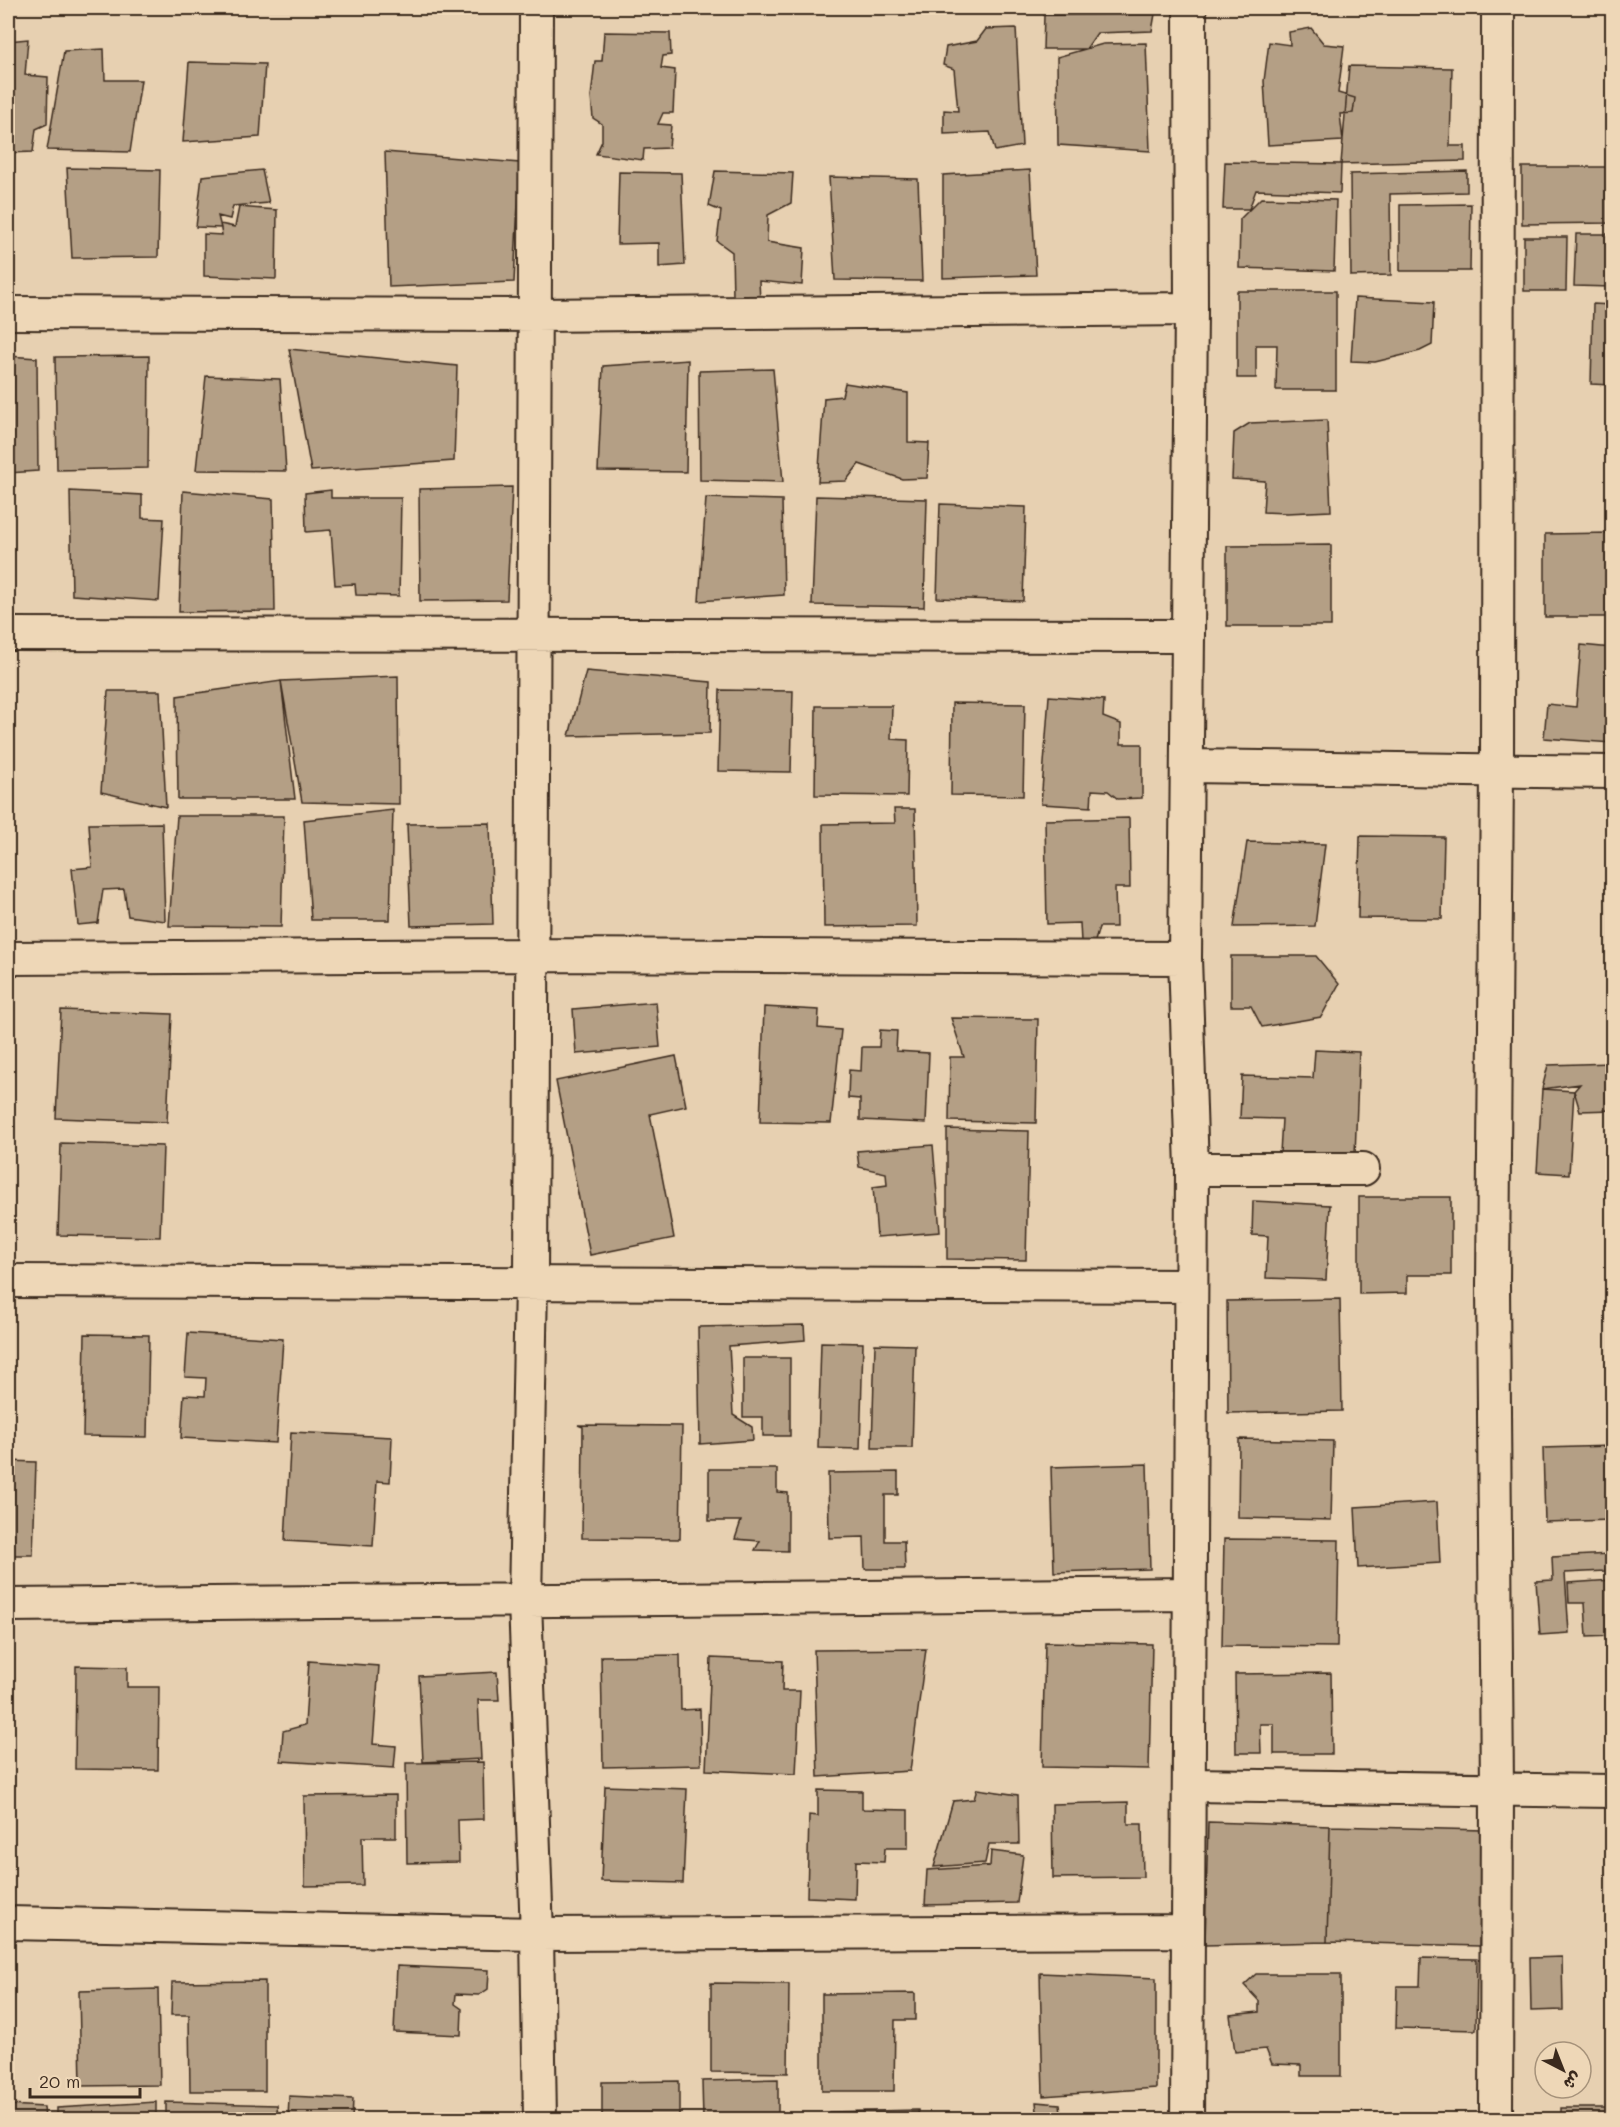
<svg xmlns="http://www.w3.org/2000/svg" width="1620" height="2127" font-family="Mali,'Playpen Sans Arabic',sans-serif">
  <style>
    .building { fill: #b49f85; stroke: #3b2a1e; stroke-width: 1.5 }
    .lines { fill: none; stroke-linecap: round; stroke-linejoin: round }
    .minor-casing { stroke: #3b2a1e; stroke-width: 36 }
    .minor { stroke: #eed7b7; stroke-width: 32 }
  </style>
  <rect width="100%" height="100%" fill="#e7d0b1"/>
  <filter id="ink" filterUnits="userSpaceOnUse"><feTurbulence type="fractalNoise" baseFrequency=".0167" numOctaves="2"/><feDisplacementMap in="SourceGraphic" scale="12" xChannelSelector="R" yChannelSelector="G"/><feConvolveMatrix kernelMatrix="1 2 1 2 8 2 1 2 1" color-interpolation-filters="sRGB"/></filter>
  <g filter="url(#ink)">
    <path class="building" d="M1155 14 1152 31 1097 33 1086 49H1043L1044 15Z
      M1016 28 1022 146 995 151 990 132 944 134V110L958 111 954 69 943 65 946 47 977 41 986 29Z
      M1311 28 1324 44 1344 46 1338 93 1355 98 1353 113 1340 114 1343 141 1268 145 1264 81 1269 42 1290 45 1289 32Z
      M604 32 670 33 671 55 663 56 661 68 675 70 673 113H663L658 124 671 125 669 148 644 149 643 160 596 154 602 141V124L593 118 591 97 595 61H602Z
      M28 39 25 75 48 77 47 124 36 129 33 152 8 153V41Z
      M1146 43 1150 151 1058 145 1057 57 1103 44Z
      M104 49 105 80H141L130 152 47 150 64 51Z
      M189 62 265 64 260 137 183 142Z
      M1349 66 1452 68 1450 146H1465V161L1341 164Z
      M385 152 520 163 514 282 389 287Z
      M1225 162 1341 164 1340 193 1256 190 1249 209H1223Z
      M1522 167H1612V223L1522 224Z
      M67 168 160 170 158 257 72 258Z
      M262 170 269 203 233 206 230 219 218 216 221 228 196 227 202 176Z
      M1030 170 1036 275 943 278V175Z
      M715 171 793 173 791 203 768 215 767 242 804 248 802 285 759 281 760 301 733 297 732 252 717 241 721 211 709 206Z
      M1467 171V192L1390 194 1391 275 1351 276 1350 174Z
      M619 172 681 173 685 265 659 267V243L617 244Z
      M829 177 918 179 922 281 835 280Z
      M1261 198 1336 200 1334 271 1239 268 1240 219Z
      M1471 204 1470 271H1400V205Z
      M239 207 277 210 276 279 204 276V234L222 235 220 224 235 227Z
      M1576 234H1612V287L1574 286Z
      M1524 237H1567L1566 291H1524Z
      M1237 291H1336V390H1276L1277 345H1256V378H1237Z
      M1355 298 1434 302 1432 345 1420 351 1375 362 1351 361Z
      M1593 304 1612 305V385L1591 384Z
      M289 349 457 366 454 461 311 471Z
      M8 356 37 358 38 471 8 473Z
      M149 356 148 468 57 470 55 357Z
      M688 360 686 472 598 471 603 366Z
      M773 369 783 482 700 480 699 371Z
      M206 376 280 379 286 471 196 470Z
      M845 383 908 393V442L929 443 927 478 902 479 859 464 846 481 818 482 824 398 842 396Z
      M1327 420 1331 511 1287 513 1263 512 1265 481 1232 479 1234 433 1250 423Z
      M512 487 507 600 420 601 419 489Z
      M331 490V498H401L399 596 356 595 355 584 335 585 331 530 306 532 305 493Z
      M70 491 142 495V518L164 519 159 601 72 595Z
      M183 491 273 499 275 611 179 612Z
      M816 496 927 499 924 607 812 605Z
      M706 498 782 500 784 595 699 601Z
      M940 504 1026 507 1023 601 937 598Z
      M1612 533V617H1545V534Z
      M1331 545V626H1227V546Z
      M1581 645 1612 648V743L1544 738 1547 704 1576 707Z
      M586 671 711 682 710 733 569 736Z
      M398 676 399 804 302 802 281 681Z
      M281 681 295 799H178L177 696Z
      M720 690 793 691 791 772 718 771Z
      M108 691H160L166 807 101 792Z
      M1049 696 1104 700 1103 717 1121 724V744H1142V798L1118 799 1108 791 1092 790 1091 807 1041 804Z
      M952 703 1025 704 1023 796 951 795Z
      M816 706H892L891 739 908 740 907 796 815 795Z
      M894 809H915L917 926 824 927 823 824 895 823Z
      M393 810 390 920H311L304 820Z
      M177 816H284L281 927 169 926Z
      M1129 818 1130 888H1115L1116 927H1099L1095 941 1081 942 1080 923 1047 924 1045 820Z
      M162 823 165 921 128 916 124 889 103 890 98 923 78 925 72 869 92 867 89 824Z
      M490 823 493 924 411 926 407 824Z
      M1360 836 1444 837 1442 919 1358 918Z
      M1247 842 1325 844 1315 926 1234 927Z
      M1231 956H1316L1339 984 1321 1017 1262 1027 1251 1006H1231Z
      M656 1002 660 1047 576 1054 573 1009Z
      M764 1007 819 1010 818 1028 841 1030 831 1123 760 1122Z
      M61 1010 172 1014 167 1122 56 1118Z
      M951 1018 1038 1019 1036 1123 949 1121 950 1057H964Z
      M880 1030 897 1031 896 1051 929 1053 926 1123 860 1120V1099L848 1098 849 1070 861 1071 862 1047H879Z
      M1315 1050 1359 1052 1355 1155 1280 1153 1282 1119 1240 1118 1242 1076 1313 1078Z
      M676 1056 686 1106 650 1114 674 1238 590 1255 556 1081Z
      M1612 1063V1110L1580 1111 1574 1091 1580 1084 1542 1089 1548 1065Z
      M1542 1089 1574 1091 1569 1174 1537 1172Z
      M947 1129 1029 1131 1026 1260 947 1259Z
      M61 1143 163 1146 160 1237 58 1235Z
      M933 1145 940 1232 877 1237 873 1187 887 1185 886 1173 859 1167 857 1151Z
      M1359 1197H1451V1275H1407V1293L1359 1294Z
      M1253 1201 1330 1205 1326 1280 1266 1278 1268 1236 1252 1235Z
      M1340 1299 1342 1411 1228 1413 1227 1301Z
      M804 1325 805 1340 729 1346 733 1415 752 1427 753 1440 700 1444 698 1327Z
      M188 1333 283 1339 276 1443 181 1438 184 1395 205 1396 206 1378 185 1377Z
      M85 1334 149 1335 147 1437 83 1436Z
      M821 1342 863 1343 860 1449 818 1448Z
      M875 1344 915 1345 912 1448H872Z
      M743 1358H790V1436H763V1417H743Z
      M578 1425 682 1426 680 1539 582 1538 583 1427Z
      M291 1432 392 1437 390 1482 377 1481 373 1546 285 1541Z
      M1239 1439 1333 1441 1331 1520 1238 1518Z
      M1612 1446V1520L1545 1522 1543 1448Z
      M8 1461 36 1462 33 1555H8Z
      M1147 1464 1150 1569 1054 1572 1051 1467Z
      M709 1469H777V1492L788 1493V1551L755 1550 760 1541 735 1539 741 1521H709Z
      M898 1472V1495H885V1541H904L905 1569H865L864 1537 829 1538 828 1473Z
      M1437 1502 1440 1563 1358 1568 1355 1507Z
      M1224 1539 1339 1540 1337 1647 1222 1646Z
      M1610 1554 1605 1571 1565 1573 1569 1633 1540 1635 1536 1581 1553 1580 1552 1557Z
      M1612 1580V1636L1587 1637 1585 1603H1569L1568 1583Z
      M1045 1642 1152 1644 1149 1769 1042 1767Z
      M926 1649 910 1771 818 1777 814 1650Z
      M680 1655 681 1710 700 1709 701 1765 603 1767 601 1656Z
      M711 1658 783 1661 782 1691H800L796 1774 706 1770Z
      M309 1661 379 1666 373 1744 396 1746 394 1768 281 1761 283 1731 305 1725Z
      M76 1666 127 1667V1687H159L158 1770 75 1769Z
      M497 1672 499 1700H478L481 1759 423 1762 419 1676Z
      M1331 1673 1332 1754H1274V1724H1260L1261 1753H1236L1235 1674Z
      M483 1762 484 1819 458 1820 459 1862 407 1863 406 1763Z
      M605 1786 687 1789 683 1883 601 1881Z
      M977 1789 1018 1795 1019 1844H989L985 1863 934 1867 953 1801 974 1799Z
      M818 1790 862 1791V1809L908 1810V1848H885L884 1862 856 1861 855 1899 807 1897 809 1815 818 1816Z
      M396 1795V1837H362L363 1885 305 1886 304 1796Z
      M1128 1802V1824H1142L1143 1877 1053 1878 1052 1804Z
      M1208 1822 1330 1826 1327 1942 1205 1945Z
      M1330 1826 1483 1830 1479 1946 1327 1942Z
      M991 1851 1023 1855 1017 1903 925 1905 927 1870 990 1866Z
      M1562 1957 1563 2010 1531 2011 1530 1958Z
      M1421 1958 1477 1959 1476 2030 1396 2028 1397 1986H1420Z
      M397 1966 489 1970 488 1989 479 1995 456 1994 455 2004 462 2009 461 2035 394 2032Z
      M1040 1973 1156 1978V2088L1043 2096Z
      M1256 1974H1341V2076H1301V2065L1272 2064 1266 2049 1235 2052 1230 2015 1259 2012V2001L1244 1985Z
      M265 1981V2091H190L189 2015H171L172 1982Z
      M711 1983 789 1984 788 2073 711 2072Z
      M158 1989 160 2085 81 2086 79 1991Z
      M915 1993V2020H895L894 2091H822V1994Z
      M778 2079V2120H703L702 2081Z
      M679 2081V2120H602V2082Z
      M289 2096 353 2099 352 2120H288Z
      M156 2102V2120H57V2108Z
      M166 2102 277 2105 278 2120H166Z
      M1036 2102 1060 2104 1062 2120H1038Z
      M8 2105 44 2107 45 2120H8Z
      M1561 2108H1612V2120H1561Z
      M918 2110 919 2120H829V2112Z
      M953 2115 1024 2118V2120H953Z"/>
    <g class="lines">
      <g class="minor-casing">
        <path id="minor" d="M536 8 531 1283 525 1601 537 1934 540 2120
          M8 313 535 315 1191 309
          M8 634 1188 636
          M1187 766 1612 772
          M8 958 533 955 1185 958
          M1192 1169H1363
          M8 1281 1191 1286
          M8 1605 1188 1594
          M1190 1785 1612 1791
          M8 1923 537 1934 1188 1931
          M1187 2120 1192 1169 1185 958 1191 309 1190 8
          M1496 2120 1497 1789 1493 1285 1497 770 1498 8"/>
      </g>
      <use href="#minor" class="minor"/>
    </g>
  </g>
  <rect width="1620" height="2127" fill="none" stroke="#eed7b7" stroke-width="30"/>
  <rect x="15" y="15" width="1590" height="2097" fill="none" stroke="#3b2a1e" stroke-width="2" filter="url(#ink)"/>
  <g transform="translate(1563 2070) rotate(138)"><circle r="28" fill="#eed7b7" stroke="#a6927a" stroke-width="1.5"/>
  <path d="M0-4.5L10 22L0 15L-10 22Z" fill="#3b2a1e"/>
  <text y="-9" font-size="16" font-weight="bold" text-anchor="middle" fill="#3b2a1e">ش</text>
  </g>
  <path d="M30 2088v9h110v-9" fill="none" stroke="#3b2a1e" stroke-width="3"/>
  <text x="39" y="2088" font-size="18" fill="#3b2a1e" stroke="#eed7b7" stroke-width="4.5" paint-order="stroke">20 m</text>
</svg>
